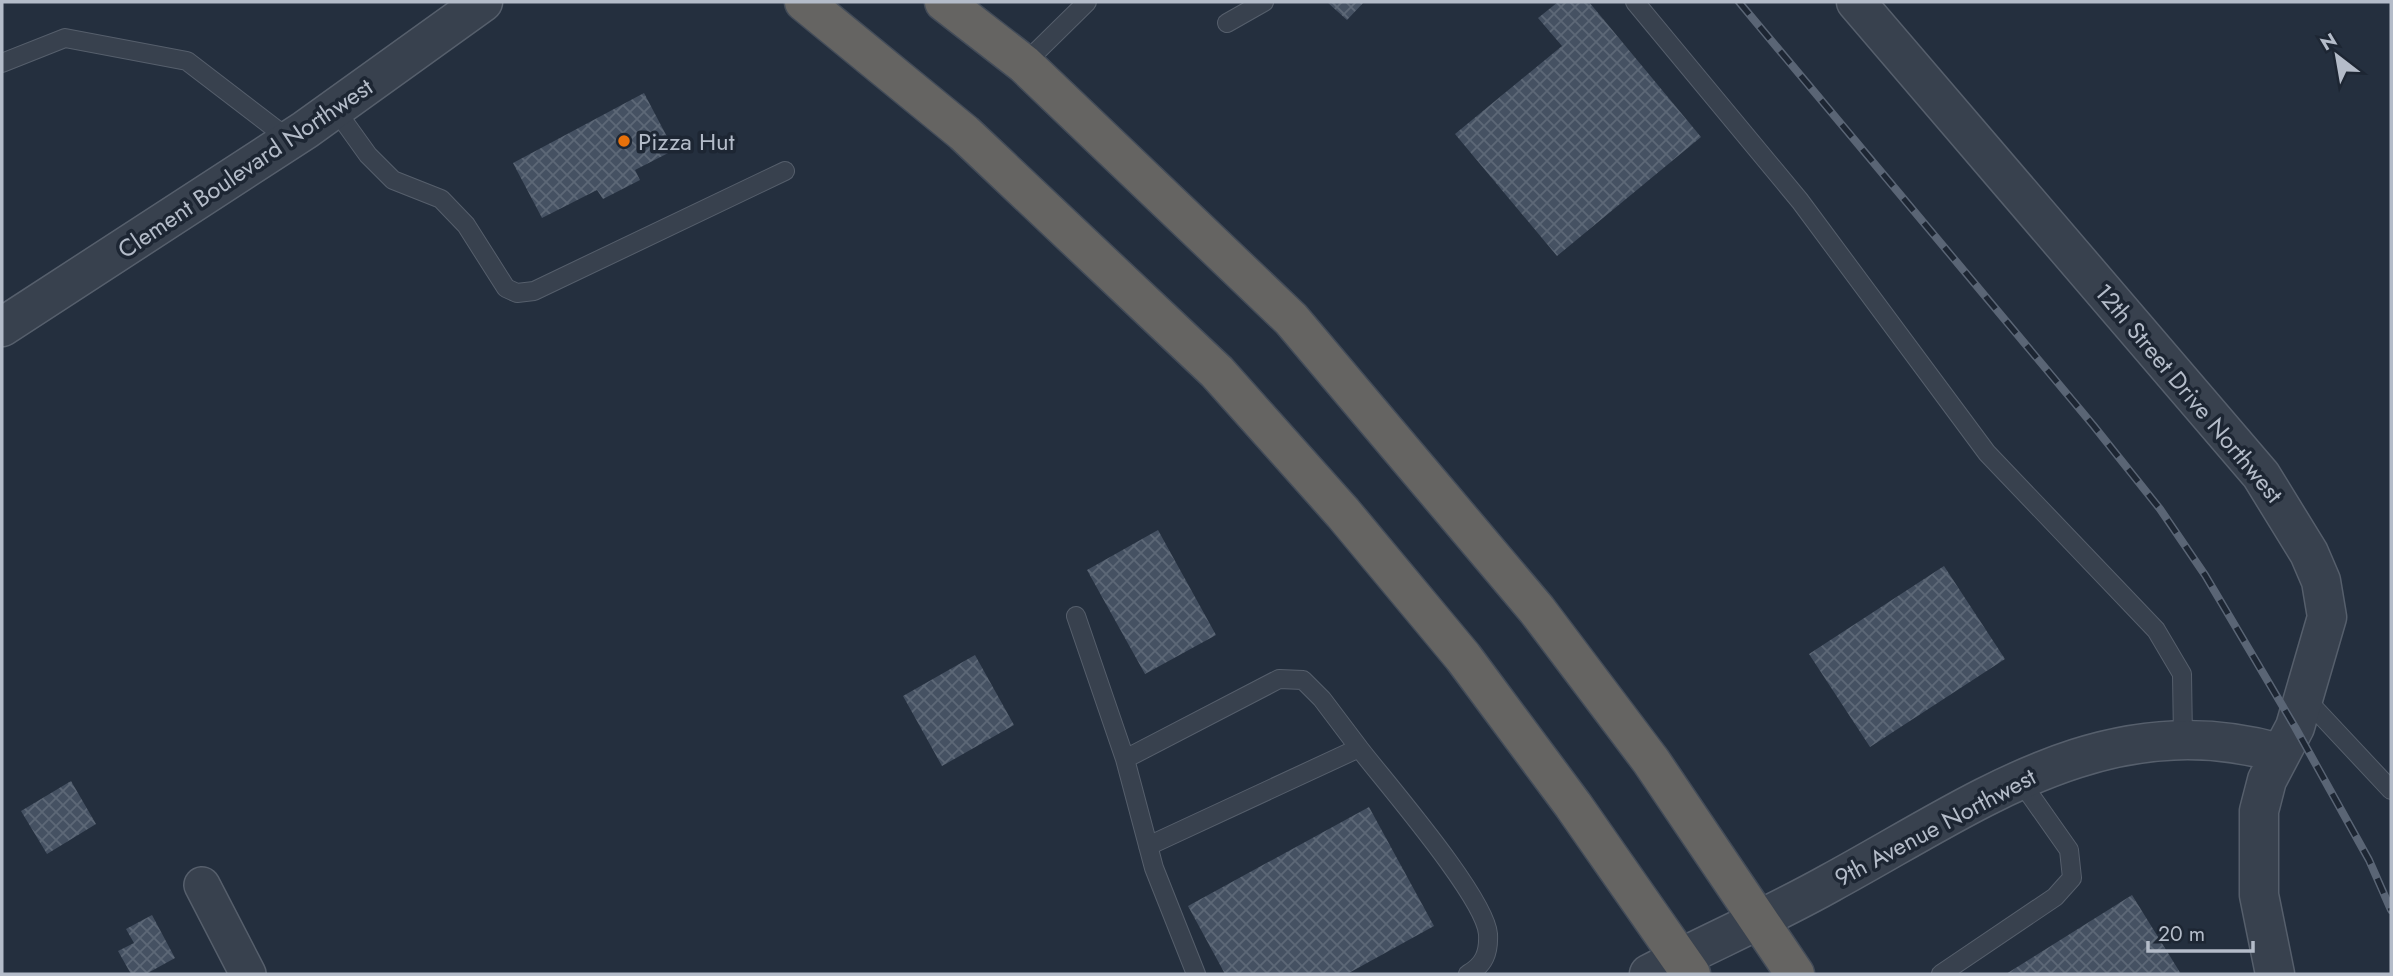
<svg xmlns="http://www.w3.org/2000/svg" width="2393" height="976" font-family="Jost,sans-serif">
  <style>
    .building { fill: url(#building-cross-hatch) }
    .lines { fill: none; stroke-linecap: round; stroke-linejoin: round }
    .service-casing { stroke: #565f6c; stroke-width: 20 }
    .minor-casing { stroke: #565f6c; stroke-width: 38 }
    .tertiary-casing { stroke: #565f6c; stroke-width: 41 }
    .trunk-casing { stroke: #434c59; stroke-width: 41 }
    .service { stroke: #38414e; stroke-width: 18 }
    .minor { stroke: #38414e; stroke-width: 35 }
    .tertiary { stroke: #38414e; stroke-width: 38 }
    .trunk { stroke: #656462; stroke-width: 38 }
    .rail-casing { stroke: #5a6575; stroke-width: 8 }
    .rail { stroke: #1d2633; stroke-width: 5; stroke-dasharray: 16; stroke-linecap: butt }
    .food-dot { fill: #e8710a; stroke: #1d2633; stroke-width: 2.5 }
    .labels { text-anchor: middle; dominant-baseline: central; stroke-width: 7; stroke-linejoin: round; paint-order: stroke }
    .poi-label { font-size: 24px; fill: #b4bcc9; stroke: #1d2633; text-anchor: start }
    .street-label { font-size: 24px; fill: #b4bcc9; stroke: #1d2633 }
  </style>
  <defs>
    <pattern id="building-cross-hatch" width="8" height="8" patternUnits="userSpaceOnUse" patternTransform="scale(1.75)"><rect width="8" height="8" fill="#455162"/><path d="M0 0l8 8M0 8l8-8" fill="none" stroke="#5d6877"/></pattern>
  </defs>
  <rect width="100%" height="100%" fill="#242f3e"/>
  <path class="building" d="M1327 2H1364L1347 20Z
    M1558 2H1589L1701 137 1557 256 1455 134 1562 46 1538 18Z
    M644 93 674 150 635 170 640 180 603 199 597 190 542 218 513 163Z
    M1158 530 1216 635 1145 674 1087 570Z
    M1944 566 2005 659 1870 747 1809 654Z
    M975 655 1014 725 942 766 903 696Z
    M71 781 96 824 47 854 21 811Z
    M1369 807 1434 926 1347 974H1225L1188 906Z
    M2132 895 2181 974H2006Z
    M152 915 175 958 146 974H131L118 951 134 943 126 929Z"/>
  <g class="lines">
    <g class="service-casing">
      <path id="service" d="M1635 2 1800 201 1987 453 2156 630 2182 674 2183 739
        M1227 23 1264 2
        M2 63 65 38 187 61 290 140
        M1024 64 1087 2
        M335 109 368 155 393 180 441 199 466 225 506 288 517 293 534 291 785 171
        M1076 616 1125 759 1154 868 1196 974
        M2304 697 2391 790
        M1125 759 1279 679 1303 680 1322 699 1359 748
        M1148 846 1359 748C1386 783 1485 897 1488 934 1489 953 1484 965 1468 974
        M1941 974 2055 897 2072 878 2069 850 2019 779"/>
    </g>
    <g class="minor-casing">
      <path id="minor" d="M202 885 248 974"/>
    </g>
    <g class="tertiary-casing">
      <path id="tertiary" d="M1856 2 2261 475 2309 553 2321 581 2327 617 2295 727 2267 780 2259 811V895L2275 974
        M2 327 305 130 483 2
        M1649 974C1709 943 1771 916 1830 883 1974 805 2105 704 2279 753"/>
    </g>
    <g class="trunk-casing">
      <path id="trunk" d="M804 2 964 133 1217 372 1343 513 1463 657 1573 805 1691 974
        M944 2 1024 64 1291 319 1537 610 1651 761 1795 974"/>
    </g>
    <use href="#service" class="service"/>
    <use href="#minor" class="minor"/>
    <use href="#tertiary" class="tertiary"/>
    <use href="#trunk" class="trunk"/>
    <g class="rail-casing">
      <path id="rail" d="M1739 2 2093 425 2160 509 2205 575 2295 727 2369 860 2391 910"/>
    </g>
    <use href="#rail" class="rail"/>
  </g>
  <circle class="food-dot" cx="624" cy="141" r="7"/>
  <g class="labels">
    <g class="poi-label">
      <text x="638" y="141">Pizza Hut</text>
    </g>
    <g class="street-label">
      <text transform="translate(245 168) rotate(-34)">Clement Boulevard Northwest</text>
      <text transform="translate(2189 393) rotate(50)">12th Street Drive Northwest</text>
      <text transform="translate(1935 827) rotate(-28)">9th Avenue Northwest</text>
    </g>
  </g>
  <rect width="2393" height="976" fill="none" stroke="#b4bcc9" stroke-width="7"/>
  <g transform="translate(2337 56) rotate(329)" stroke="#1d2633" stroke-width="5" paint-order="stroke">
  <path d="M0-5L12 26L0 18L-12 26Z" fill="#b4bcc9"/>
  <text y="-10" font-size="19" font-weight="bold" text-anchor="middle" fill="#b4bcc9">N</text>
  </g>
  <path d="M2148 941v10h105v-10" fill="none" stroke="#b4bcc9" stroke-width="3.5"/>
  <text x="2158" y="941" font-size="21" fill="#b4bcc9" stroke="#1d2633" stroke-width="5" paint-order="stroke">20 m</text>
</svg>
